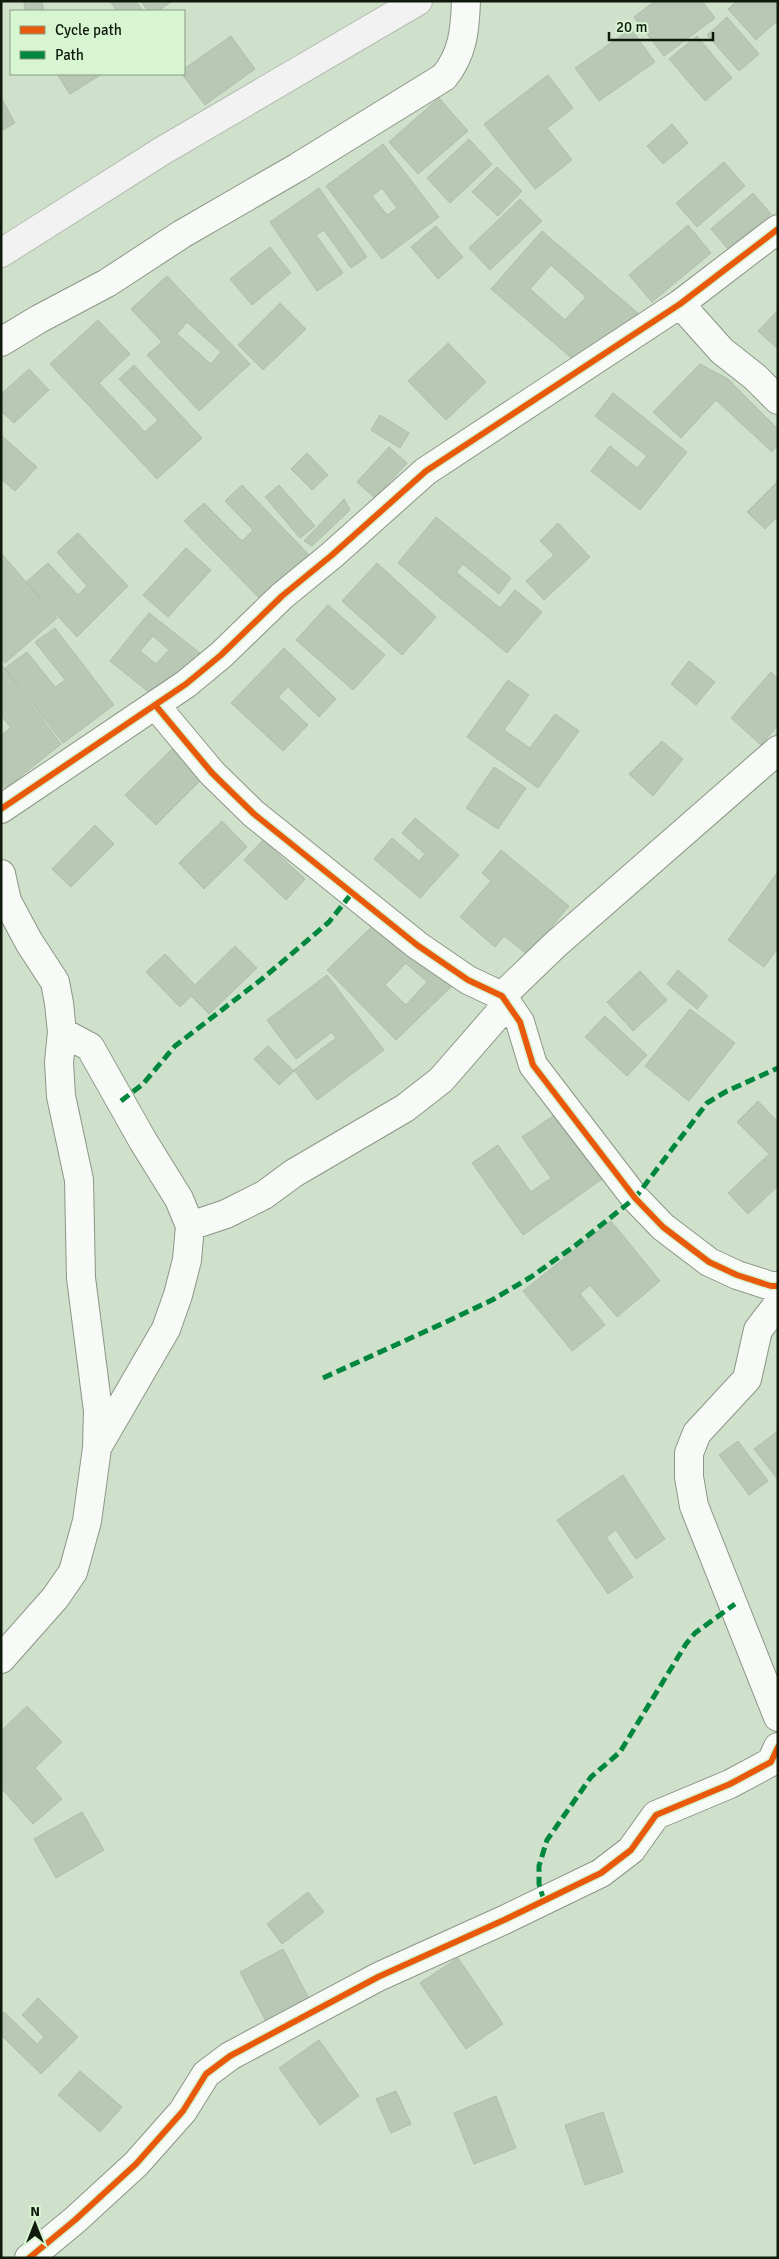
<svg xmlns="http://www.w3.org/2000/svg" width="779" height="2259" font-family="Signika,sans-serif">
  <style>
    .building { fill: #b8c8b4; stroke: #b0bdac; fill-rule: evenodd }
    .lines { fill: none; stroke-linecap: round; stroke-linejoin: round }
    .minor-casing { stroke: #8b9787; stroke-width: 30 }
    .major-casing { stroke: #b5bdb3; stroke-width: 30 }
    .minor { stroke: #f8faf7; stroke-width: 28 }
    .major { stroke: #f2f2f2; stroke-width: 28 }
    .quiet { stroke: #00873e; stroke-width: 5; stroke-dasharray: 10 5; stroke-linecap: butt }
    .cycleway-casing { stroke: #d7f5d0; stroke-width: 9 }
    .cycleway { stroke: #e8590c; stroke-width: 6 }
  </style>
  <rect width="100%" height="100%" fill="#cfe0cb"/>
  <path class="building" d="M42 1 44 11H25L24 2Z
    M110 1H136L143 11H117Z
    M141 1H171V2L158 11H148Z
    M655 1H702L715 18 664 56 634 17Z
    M737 1H778V20L756 40 728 9Z
    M727 17 759 54 739 71 707 35Z
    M631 29 655 62 599 101 575 68Z
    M231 36 255 69 205 105 182 74 184 69Z
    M697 36 732 78 705 101 669 59Z
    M57 74H102L70 94Z
    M548 75 573 108 547 128 572 160 535 189 484 124Z
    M1 97 15 123 1 131Z
    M439 98 468 131 418 174 389 142Z
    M672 124 688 143 663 164 647 146Z
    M469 139 492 164 450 203 427 178Z
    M383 144 439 217 382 259 326 186ZM382 188 397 208 387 215 372 196Z
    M724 162 745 186 697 227 676 203Z
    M497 167 522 191 498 216 472 192Z
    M319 188 367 257 351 268 324 230 316 235 343 273 317 291 270 222Z
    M753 193 771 214 728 249 711 229Z
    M520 199 542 221 490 270 469 248Z
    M688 225 711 253 652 302 629 275Z
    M436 226 463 257 438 279 411 247Z
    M542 231 640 315 589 373 491 289ZM551 265 586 297 565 320 530 289Z
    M270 247 291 273 252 305 230 279Z
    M167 276 250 364 199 411 147 355 162 342 131 309ZM187 322 221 352 211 364 177 334Z
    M280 303 306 329 263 370 238 345Z
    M778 310V349L758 331Z
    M98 320 130 354 99 383 145 432 158 420 119 379 134 365 202 438 157 479 50 364Z
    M448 343 486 382 446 420 408 381Z
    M700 364 728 379 778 429V444L772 452 716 400 681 438 653 412Z
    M29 369 49 390 14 423 1 411V394Z
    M613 393 687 452 640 510 591 471 610 446 637 468 647 456 595 416Z
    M380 415 409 433 400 448 371 430Z
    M1 435 37 467 15 491 1 479Z
    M389 447 407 463 375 498 357 482Z
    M307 453 328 475 312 490 291 469Z
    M778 481V516L765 529 747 512Z
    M242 485 310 556 263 602 184 521 204 503 242 541 253 530 225 501Z
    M279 485 315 526 300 538 265 497Z
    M344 499 350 510 312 546 304 541Z
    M436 517 511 578 499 594 463 564 456 572 500 608 515 590 542 612 507 653 398 563Z
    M558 523 590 557 544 600 526 581 554 555 540 541Z
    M78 533 128 586 77 637 26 582 48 563 78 595 87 586 57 552Z
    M186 548 211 570 168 617 143 595Z
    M1 553 57 618 5 663 1 659Z
    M377 563 436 617 402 655 342 601Z
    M328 605 385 655 353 690 296 640Z
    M149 613 205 657 166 706 110 661ZM153 636 169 650 156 664 140 651Z
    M55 628 114 705 63 743 5 668 27 652 55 687 65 680 35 642Z
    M284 648 336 699 319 717 288 687 278 697 308 725 283 751 231 703Z
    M689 661 715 682 696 705 671 684Z
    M1 664 61 744 5 789 1 784V735L11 728 1 715Z
    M771 672 778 679V725L761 745 731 718Z
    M508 680 529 695 504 730 530 748 555 714 579 731 538 788 467 737Z
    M662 741 683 759 653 796 629 774Z
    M174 747 204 777 156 825 125 795Z
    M494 767 526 788 498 829 466 808Z
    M415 818 459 855 420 898 374 859 392 838 419 861 425 854 402 833Z
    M222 821 247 847 204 889 179 863Z
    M95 825 114 844 71 887 52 869Z
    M263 840 305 879 286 900 244 860Z
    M501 850 569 906 528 955 504 936 495 947 460 917 491 881 482 873Z
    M777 873 778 948 764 967 728 940Z
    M384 915 453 985 396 1040 327 970ZM406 963 427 982 406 1005 385 985Z
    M235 946 257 968 209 1014 191 996 180 1007 146 972 165 954 195 985Z
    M678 970 708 996 697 1009 667 984Z
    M640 971 667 1000 633 1031 607 1002Z
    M327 975 384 1050 317 1100 294 1070 336 1038 332 1032 296 1059 267 1020Z
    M690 1009 735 1043 689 1101 645 1066Z
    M605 1016 647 1055 627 1076 585 1037Z
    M268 1046 294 1071 279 1085 254 1059Z
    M758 1101 778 1122V1186L748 1214 728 1193 769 1154 737 1122Z
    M559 1112 605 1177 523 1235 472 1163 498 1145 531 1192 551 1178 522 1137Z
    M611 1221 660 1281 617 1317 590 1285 580 1294 605 1325 572 1351 523 1291Z
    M778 1431V1475L776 1477 754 1449Z
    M738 1441 768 1481 749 1495 719 1455Z
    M623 1475 665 1539 636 1559 616 1530 606 1537 633 1577 608 1594 557 1520Z
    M27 1706 62 1742 35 1768 62 1799 33 1824 1 1788V1731Z
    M82 1812 104 1850 56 1878 34 1839Z
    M308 1892 324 1912 282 1944 267 1924Z
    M283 1949 312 2004 269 2027 240 1972Z
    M458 1958 503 2024 466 2049 420 1983Z
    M38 1998 78 2037 41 2074 1 2035V2015L4 2012 37 2044 44 2037 22 2015Z
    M319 2040 359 2096 320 2125 279 2068Z
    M80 2071 122 2107 100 2132 58 2095Z
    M396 2091 411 2124 391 2133 376 2099Z
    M496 2096 516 2148 474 2164 454 2113Z
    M603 2112 623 2172 585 2185 565 2125Z"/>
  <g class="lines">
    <g class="minor-casing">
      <path id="minor" d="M680 304 722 351 755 377 778 400
        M1 342 39 319 107 283 182 234 298 167 444 77C463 54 465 30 466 1
        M156 706 212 773 254 814 417 945 468 980 502 996 520 1022 533 1065 635 1198 663 1227 709 1262 737 1275 771 1286H778
        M1 809 186 684 221 655 282 596 332 555 426 471 680 304 778 229
        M1 874 7 901 29 942 55 982 59 1003 62 1032 59 1062 61 1096 79 1180 81 1278 98 1411 97 1448 87 1521 73 1572 55 1598 1 1659
        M502 996 556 944 778 750
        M62 1032 90 1047 143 1141 179 1199 190 1226 187 1260 178 1295 166 1329 98 1446
        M190 1226 226 1214 264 1195 294 1173 405 1108 441 1080 508 1003
        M778 1304 758 1330 747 1379 697 1433 689 1453V1477L694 1506 778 1717
        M29 2258 75 2220 136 2164 183 2111 206 2074 230 2056 378 1977 504 1920 601 1873 631 1850 656 1815 730 1784 771 1762 778 1747"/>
    </g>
    <g class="major-casing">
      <path id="major" d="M1 253 162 151 418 1"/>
    </g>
    <use href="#minor" class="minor"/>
    <use href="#major" class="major"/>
    <path class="quiet" d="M121 1101 143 1084 175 1046 262 979 329 922 352 893
      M323 1378 446 1322 492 1300 531 1277 576 1245 635 1198 707 1103 727 1091 778 1068
      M544 1901 539 1884V1866L547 1840 591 1777 620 1752 686 1644 695 1633 735 1604"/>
    <g class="cycleway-casing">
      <path id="cycleway" d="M156 706 212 773 254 814 417 945 468 980 502 996 520 1022 533 1065 635 1198 663 1227 709 1262 737 1275 771 1286H778
        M1 809 186 684 221 655 282 596 332 555 426 471 680 304 778 229
        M29 2258 75 2220 136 2164 183 2111 206 2074 230 2056 378 1977 504 1920 601 1873 631 1850 656 1815 730 1784 771 1762 778 1747"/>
    </g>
    <use href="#cycleway" class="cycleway"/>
  </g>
  <rect width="779" height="2259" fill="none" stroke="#0f1a0d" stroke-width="5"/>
  <rect x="10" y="10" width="175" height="65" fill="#d7f5d0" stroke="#879d82"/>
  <rect x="20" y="26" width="25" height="8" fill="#e8590c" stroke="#879d82"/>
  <text x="55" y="35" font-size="15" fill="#0f1a0d">Cycle path</text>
  <rect x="20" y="51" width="25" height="8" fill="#00873e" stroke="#879d82"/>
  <text x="55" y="60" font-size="15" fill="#0f1a0d">Path</text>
  <g transform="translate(35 2224)" stroke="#d7f5d0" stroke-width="4" paint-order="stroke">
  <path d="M0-4L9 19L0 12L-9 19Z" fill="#0f1a0d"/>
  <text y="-8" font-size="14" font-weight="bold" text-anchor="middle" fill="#0f1a0d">N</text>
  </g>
  <path d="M609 32v8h104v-8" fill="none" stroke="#0f1a0d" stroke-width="2.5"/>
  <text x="616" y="32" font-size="15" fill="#0f1a0d" stroke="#d7f5d0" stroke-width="4" paint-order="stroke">20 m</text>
</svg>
